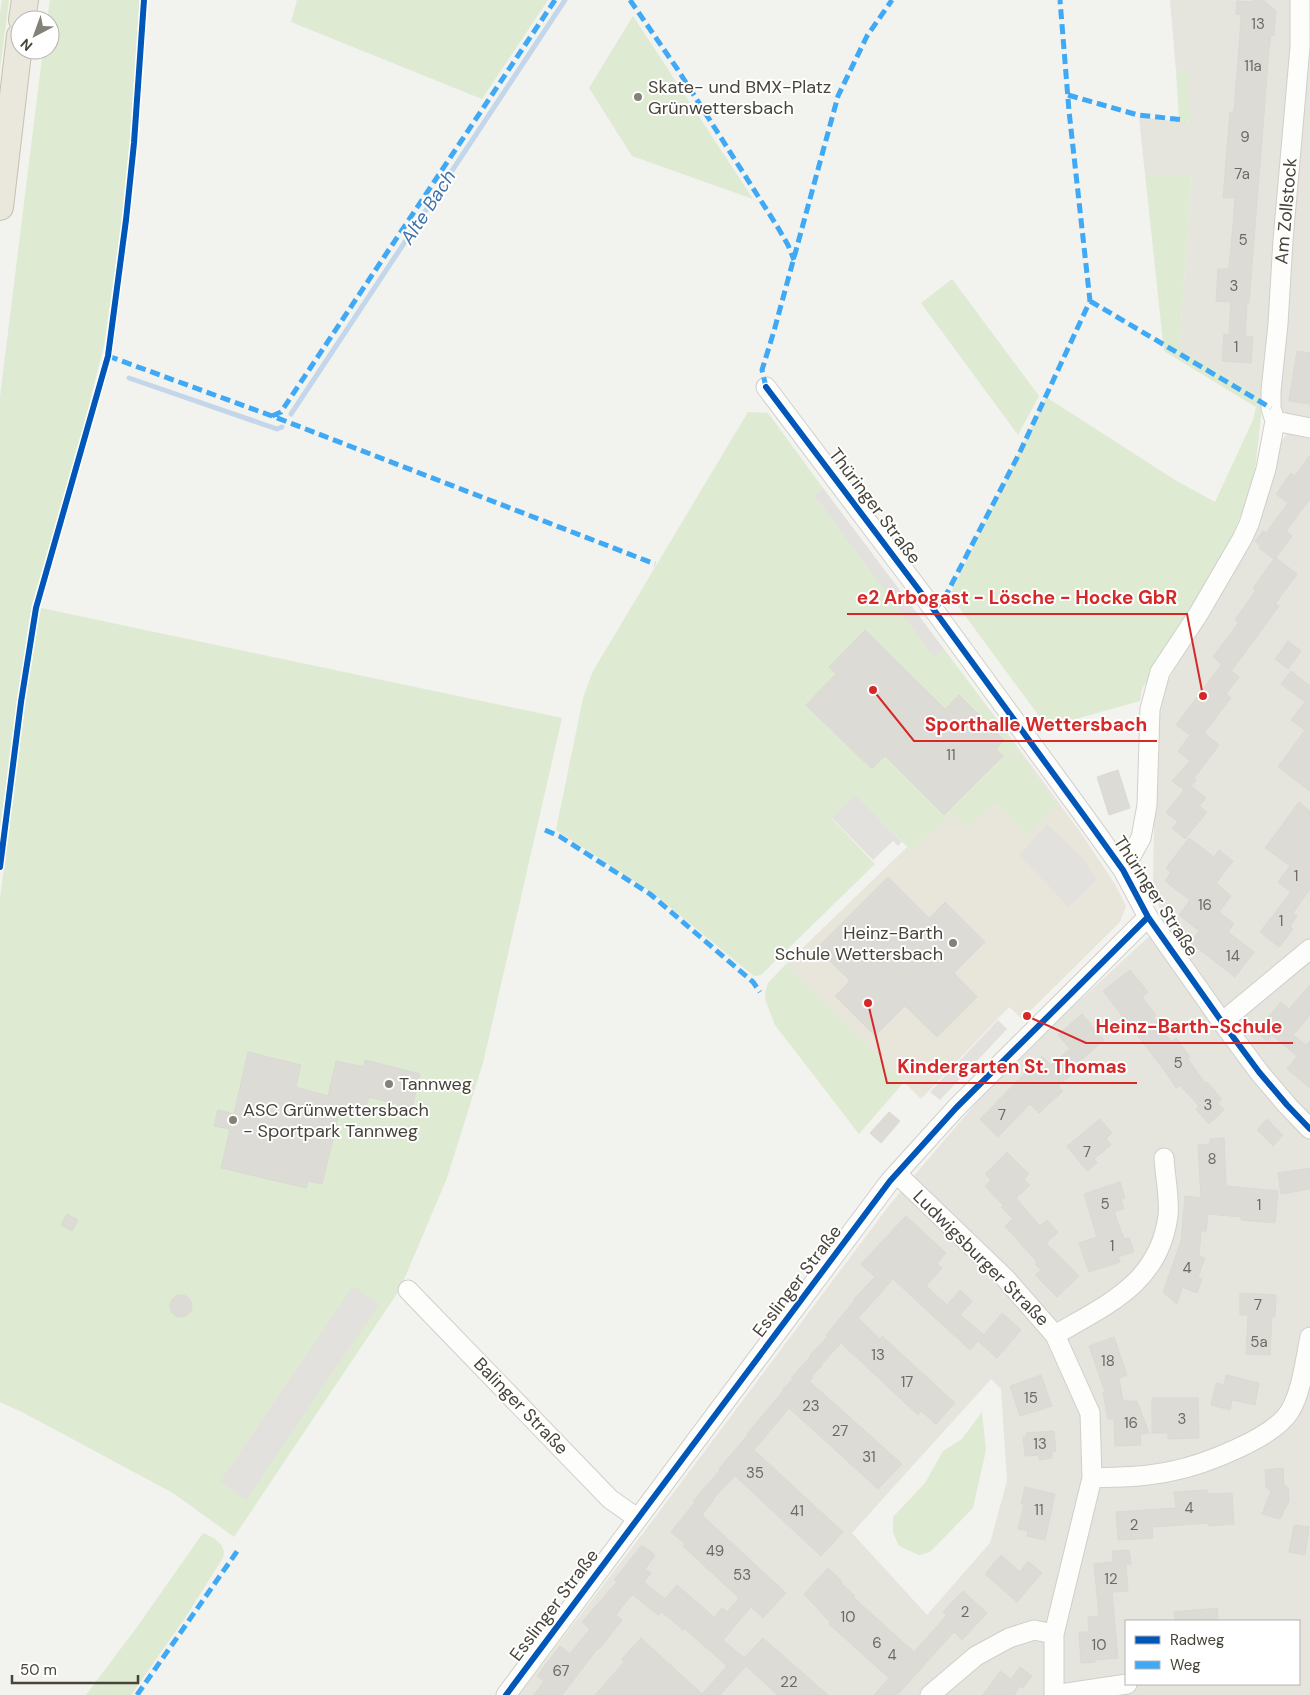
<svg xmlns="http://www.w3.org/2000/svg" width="1310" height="1695" font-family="'DM Sans',sans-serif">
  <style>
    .residential { fill: #e5e4dd; fill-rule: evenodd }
    .education { fill: #e8e5db }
    .green { fill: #deead1 }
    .parking { fill: #e2e1de }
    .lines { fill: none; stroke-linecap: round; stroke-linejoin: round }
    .stream { stroke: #c4d7ea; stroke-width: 5 }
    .building { fill: #dcdbd6; stroke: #dad9d4 }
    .minor-casing { stroke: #d0cfcb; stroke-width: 21 }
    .highway-casing { stroke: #c7c0ad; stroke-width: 28 }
    .minor { stroke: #fdfdfc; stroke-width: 19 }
    .highway { stroke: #eae8dd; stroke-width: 26 }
    .quiet { stroke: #3fa9f5; stroke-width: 5; stroke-dasharray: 10 5; stroke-linecap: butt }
    .cycleway-casing { stroke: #fff; stroke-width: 9 }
    .cycleway { stroke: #0057b8; stroke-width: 6 }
    .poi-dot { fill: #848179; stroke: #fff; stroke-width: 2 }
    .labels { text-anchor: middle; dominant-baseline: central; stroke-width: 4; stroke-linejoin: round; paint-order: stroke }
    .number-label { font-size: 15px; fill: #6e6a62 }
    .poi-label { font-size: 18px; fill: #48443a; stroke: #fff; text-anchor: start }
    .street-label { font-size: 18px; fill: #48443a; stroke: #fff }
    .water-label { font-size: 19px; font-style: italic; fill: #3e72a9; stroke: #fff }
    .leader { fill: none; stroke: #d62828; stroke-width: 2 }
    .callout-dot { fill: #d62828; stroke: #fff; stroke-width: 2 }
    .callout-label { font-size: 19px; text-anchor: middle; font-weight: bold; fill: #d62828; stroke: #fff; stroke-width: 4; stroke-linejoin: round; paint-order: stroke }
  </style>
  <rect width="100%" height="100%" fill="#f2f2ee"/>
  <path class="residential" d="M1170 0H1310V1695H519L644 1532 891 1203 982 1096 1042 1035 1168 919 1160 910 1153 882 1156 721 1162 691 1245 548 1280 443 1286 435 1288 414 1179 348 1192 177 1145 174 1139 117 1190 123 1187 72 1176 71ZM991 1379 1001 1389 1007 1481 990 1543 927 1615 852 1533ZM1126 1621H1299V1684H1126Z"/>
  <path class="education" d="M1017 746 1081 833 1116 886 1126 906 1120 922 1022 1019 1009 1007 921 1099 786 964 907 847 912 851Z"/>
  <path class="green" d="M2 0H9L0 69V14Z
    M50 0H140L130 140 122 222 104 345 75 461 32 604 0 828V397L43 50H50V20H47Z
    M297 0H548L482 99 291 22Z
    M633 16 753 199 632 156 589 88Z
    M1176 71 1187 72 1191 124 1179 122Z
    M1145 174 1192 176 1179 348 1263 399 1255 470 1242 513 1226 549 1142 689 1140 701 1047 727 950 595 1046 397 1175 480 1215 502 1253 420 1256 407 1164 351Z
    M952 279 1039 396 1018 435 921 303Z
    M748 412 768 413 823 488 814 495 934 656 944 649 1017 746 973 791 1016 749 1056 805 1027 836 995 802 967 828 952 812 912 851 855 796 832 819 875 864 761 975 754 976 654 894 556 830 583 698 593 671Z
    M41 608 562 718 483 1063 447 1178 400 1289 234 1537 173 1493 22 1412 0 1402V899L27 689Z
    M786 964 904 1082 859 1134 775 1025 766 1002 765 993 768 983Z
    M982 1412 986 1450 973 1508 930 1552 919 1555 899 1546 893 1533V1517L925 1483 943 1451 962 1439Z
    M203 1533C214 1538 227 1544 223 1558L185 1618 131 1695H86L137 1627Z"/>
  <path class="parking" d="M823 488 944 649 934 657 814 495Z
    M855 795 902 842 898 846 893 841 873 860 832 818Z
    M1047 824 1083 859 1097 879 1069 907 1019 855Z
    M998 1020 1007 1029 940 1100 930 1092Z
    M353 1286 379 1304 246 1500 220 1482Z"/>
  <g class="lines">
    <path class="stream" d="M129 378 277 429 282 427
      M291 414 565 0"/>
  </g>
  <path class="building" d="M1253 0H1263L1276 11 1274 36 1271 35 1269 50 1249 303H1247L1245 336 1253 337 1251 363 1222 361 1224 334 1229 335 1231 302 1216 301 1218 269H1227L1229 267 1233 226 1235 198H1223L1230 112H1234L1240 33 1241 15 1236 14 1237 1 1253 2Z
    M1297 351 1310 353V404L1289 401Z
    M1310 455V499L1286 531 1292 536 1276 558 1297 574 1275 604 1279 606 1253 642 1231 671 1228 668 1239 677 1226 694 1231 698 1204 733 1219 745 1194 778 1196 780 1191 786 1206 798 1199 806 1207 812 1185 839 1172 828 1178 822 1166 812 1184 790 1172 781 1190 761 1178 751 1190 735 1176 725 1222 664 1213 657 1239 622 1235 620 1256 590 1253 588 1274 559 1259 548 1261 546 1255 541 1263 531 1266 533 1288 503 1276 494 1291 473 1295 476Z
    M865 630 945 709 959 695 1004 740 996 749 1003 756 944 815 885 756 872 769 806 705 836 674 829 667Z
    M1288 641 1301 651 1288 669 1275 659Z
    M1291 671 1310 686V791L1278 767 1305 730 1291 720 1305 702 1281 684Z
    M1118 770 1130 808 1109 815 1097 777Z
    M1299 802 1310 811V889L1293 913 1297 916 1290 926 1293 929 1279 947 1260 932 1291 892 1278 882 1290 866 1265 848Z
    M1189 838 1214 857 1219 850 1233 861 1216 883 1231 896 1219 912 1234 924 1228 932 1254 952 1235 977 1190 942 1199 931 1179 915 1190 900 1165 881 1171 872 1166 868Z
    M888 877 929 918 945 902 985 942 954 973 977 997 937 1037 905 1006 875 1036 835 996 850 981 817 948Z
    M1130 970 1148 992 1142 997 1156 1015 1153 1017 1171 1042 1176 1038 1190 1057 1187 1058 1206 1084 1207 1082 1222 1099 1218 1103 1224 1110 1209 1124 1196 1109 1199 1106 1180 1085 1176 1088 1164 1070 1103 991Z
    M1310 985V1015L1293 1035 1306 1045 1310 1041V1088L1287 1069 1297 1056 1272 1035 1267 1041 1256 1031 1281 1002 1289 1009Z
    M1082 1014 1104 1040 1080 1061 1084 1064 1058 1086 1063 1091 1039 1113 1030 1104 998 1137 980 1119 1042 1056 1051 1065 1070 1049 1058 1035Z
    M248 1052 301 1065 296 1087 328 1096 336 1061 364 1067 365 1060 420 1074 412 1108 369 1097 364 1116 340 1110 322 1184 308 1181 306 1188 221 1168 230 1129 214 1126 218 1110 234 1114Z
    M889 1112 900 1121 881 1143 870 1133Z
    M1100 1119 1112 1133 1106 1139 1111 1145 1094 1159 1097 1163 1087 1171 1067 1146Z
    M1267 1119 1283 1135 1273 1146 1257 1130Z
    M1224 1138 1226 1186 1278 1191 1275 1223 1241 1220V1217L1208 1214 1206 1231H1201L1199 1256 1205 1258 1198 1277 1202 1279 1197 1293 1182 1287 1177 1304 1163 1292 1181 1241 1185 1196 1201 1198 1198 1145 1210 1144V1139Z
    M1007 1152 1029 1174 1024 1179 1030 1185 1016 1198 1040 1226 1047 1220 1058 1232 1046 1243 1079 1276 1057 1297 1035 1275 1041 1270 1035 1264 1037 1262 1005 1226 1013 1219 1001 1207 1003 1205 985 1186 991 1180 985 1174Z
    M1310 1168V1189L1281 1194 1278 1173Z
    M1120 1182 1125 1198 1121 1199 1124 1209 1114 1212 1124 1239 1129 1238 1134 1252 1118 1257 1120 1262 1089 1272 1079 1243 1097 1237 1084 1194Z
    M67 1214 78 1220 72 1231 61 1225Z
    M906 1216 946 1253 937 1264 942 1268 926 1286 947 1305 960 1290 972 1301 960 1315 984 1335 1002 1313 1021 1330 997 1358 978 1341 970 1350 893 1279 858 1318 880 1339 882 1336 955 1403 936 1424 921 1411 918 1415 841 1343 821 1365 822 1366 811 1377 813 1378 809 1381 902 1464 878 1489 789 1408 754 1450 843 1532 821 1556 735 1476 713 1499 714 1500 702 1515 786 1593 763 1618 751 1607 723 1640 744 1658 763 1638 828 1695H778L746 1666 720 1695H595L624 1662 622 1659 641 1638 702 1694 727 1666 684 1628 683 1630 662 1612 658 1615 632 1594 616 1615 622 1620 599 1649 598 1648 562 1695H534L544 1681 537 1676 560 1646 570 1654 590 1629 582 1622 617 1582 614 1580 642 1545 655 1555 645 1569 651 1573 644 1582 665 1599 677 1585 714 1617 722 1608 727 1612 739 1598 683 1546 685 1544 671 1532 695 1502 693 1501 720 1470 719 1469 728 1458 748 1435 747 1434 783 1391 782 1390 793 1379 791 1378 811 1356 810 1355 828 1336 826 1335 855 1300 854 1299 875 1277 861 1264Z
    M1240 1293 1276 1295 1275 1317 1272 1316 1270 1355 1246 1354 1248 1315H1240Z
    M170 1306a11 11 0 1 1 22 0a11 11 0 1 1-22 0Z
    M1114 1337 1127 1375 1119 1378 1123 1401H1137L1149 1433 1140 1434 1141 1445 1115 1446 1114 1419H1108L1103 1393 1105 1392 1089 1346Z
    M1041 1375 1052 1406 1020 1416 1010 1386Z
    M1226 1375 1259 1383 1255 1405 1232 1400 1230 1410 1211 1405 1216 1383 1224 1385Z
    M1152 1398H1198L1199 1438 1168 1439V1433H1152Z
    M1054 1431 1056 1451H1052V1458L1039 1460V1455L1025 1456 1023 1437 1027 1436 1026 1433Z
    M1283 1468 1284 1485 1288 1488 1289 1501 1280 1519 1262 1514 1271 1491 1266 1487 1265 1470Z
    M1025 1487 1055 1494 1045 1540 1027 1536 1028 1531 1018 1529 1024 1504H1021Z
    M1207 1490V1494L1232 1493 1234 1524 1209 1526V1523L1152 1527 1153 1538 1118 1540 1116 1512 1176 1508 1174 1492Z
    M1294 1525 1309 1527 1305 1555 1289 1552Z
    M1129 1550 1131 1564 1126 1565 1128 1591 1112 1592 1118 1658 1095 1660V1662L1081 1663 1079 1632H1089L1088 1617 1099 1616 1094 1564 1113 1562 1112 1551Z
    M1001 1555 1020 1572 1028 1561 1042 1573 1017 1602 985 1574Z
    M828 1568 842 1581 841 1583 855 1596 853 1597 914 1652 947 1615 943 1612 963 1591 987 1613 962 1640 954 1632 897 1695H874L889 1678 829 1624 830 1622 804 1594Z
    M1217 1608 1218 1621H1175L1174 1612Z
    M1020 1667 1032 1676 1023 1688 1020 1686 1014 1695H983L1000 1671 1011 1679Z"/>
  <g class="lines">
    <g class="minor-casing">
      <path id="minor" d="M766 387 934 610 1085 817 1123 870 1148 917 1222 1022 1259 1072 1287 1105 1310 1129
        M1275 421 1310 428
        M1123 870 1141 838 1147 805 1150 709 1160 672 1199 613 1242 539 1249 524 1266 469 1275 421 1271 408V391L1278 324 1283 240 1300 47V0
        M1222 1022 1310 949
        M897 1174 1006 1279 1055 1335 1090 1413 1092 1478 1054 1634V1695
        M408 1290 610 1499 637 1518
        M1055 1335C1108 1304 1159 1283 1168 1216 1170 1200 1165 1175 1164 1158
        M1092 1478C1119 1477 1146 1477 1172 1471 1203 1465 1274 1438 1290 1411 1302 1391 1305 1360 1310 1337
        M506 1695 890 1181 956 1108 1148 917
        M930 1695 976 1656 1009 1638 1034 1630 1054 1634
        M1054 1695 1127 1684"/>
    </g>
    <g class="highway-casing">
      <path id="highway" d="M22 20 25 0
        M0 207 20 36"/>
    </g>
    <use href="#minor" class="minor"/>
    <use href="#highway" class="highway"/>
    <path class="quiet" d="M630 0 678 70 777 226 788 245 794 260
      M1068 95 1138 115 1185 120
      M1090 301 1271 408
      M108 356 272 416 655 564
      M766 387 762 370 774 331 838 96 867 36 892 0
      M272 416 281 412 555 0
      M934 610 945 597 1019 454 1090 301 1069 111 1060 0
      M545 830 559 836 650 894 753 982 760 992
      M137 1695 238 1550"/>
    <g class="cycleway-casing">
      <path id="cycleway" d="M766 387 934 610 1085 817 1123 870 1148 917 1222 1022 1259 1072 1287 1105 1310 1129
        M0 867 21 702 36 608 108 356 126 220 134 143 144 0
        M506 1695 890 1181 956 1108 1148 917"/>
    </g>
    <use href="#cycleway" class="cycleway"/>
  </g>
  <g class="poi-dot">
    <circle cx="638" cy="97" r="5"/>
    <circle cx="953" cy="943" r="5"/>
    <circle cx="389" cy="1084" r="5"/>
    <circle cx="233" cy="1120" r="5"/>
  </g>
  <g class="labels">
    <g class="number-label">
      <text x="1258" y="24">13</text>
      <text x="1253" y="66">11a</text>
      <text x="1245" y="137">9</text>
      <text x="1242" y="174">7a</text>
      <text x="1243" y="240">5</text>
      <text x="1234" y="286">3</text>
      <text x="1236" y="347">1</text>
      <text x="951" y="755">11</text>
      <text x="1296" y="876">1</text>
      <text x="1205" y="905">16</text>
      <text x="1281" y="921">1</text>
      <text x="1233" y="956">14</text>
      <text x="1178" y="1063">5</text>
      <text x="1208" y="1105">3</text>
      <text x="1002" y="1115">7</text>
      <text x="1087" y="1152">7</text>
      <text x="1212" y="1159">8</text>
      <text x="1105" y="1204">5</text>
      <text x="1259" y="1205">1</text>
      <text x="1112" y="1246">1</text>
      <text x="1187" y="1268">4</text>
      <text x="1258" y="1305">7</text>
      <text x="1259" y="1342">5a</text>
      <text x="878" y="1355">13</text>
      <text x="1108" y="1361">18</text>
      <text x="907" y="1382">17</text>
      <text x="1031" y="1398">15</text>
      <text x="811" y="1406">23</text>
      <text x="1182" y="1419">3</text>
      <text x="1131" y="1423">16</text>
      <text x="840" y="1431">27</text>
      <text x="1040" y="1444">13</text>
      <text x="869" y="1457">31</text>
      <text x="755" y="1473">35</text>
      <text x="1189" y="1508">4</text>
      <text x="1039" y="1510">11</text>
      <text x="797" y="1511">41</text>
      <text x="1134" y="1525">2</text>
      <text x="715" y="1551">49</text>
      <text x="742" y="1575">53</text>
      <text x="1111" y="1579">12</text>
      <text x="965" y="1612">2</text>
      <text x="848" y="1617">10</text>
      <text x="877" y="1643">6</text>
      <text x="1099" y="1645">10</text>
      <text x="892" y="1655">4</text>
      <text x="561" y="1671">67</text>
      <text x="789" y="1682">22</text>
    </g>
    <g class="poi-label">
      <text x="648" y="87">Skate- und BMX-Platz<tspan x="648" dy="21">Grünwettersbach</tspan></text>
      <text x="943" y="933" text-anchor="end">Heinz-Barth<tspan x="943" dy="21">Schule Wettersbach</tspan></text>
      <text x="399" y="1084">Tannweg</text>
      <text x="243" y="1110">ASC Grünwettersbach<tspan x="243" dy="21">- Sportpark Tannweg</tspan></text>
    </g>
    <g class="street-label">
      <text transform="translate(1286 211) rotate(-85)">Am Zollstock</text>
      <text transform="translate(875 506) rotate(53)">Thüringer Straße</text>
      <text transform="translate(1156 896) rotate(57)">Thüringer Straße</text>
      <text transform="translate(981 1258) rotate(45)">Ludwigsburger Straße</text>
      <text transform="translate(797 1281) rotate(-53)">Esslinger Straße</text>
      <text transform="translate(521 1406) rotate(46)">Balinger Straße</text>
      <text transform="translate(554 1605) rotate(-53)">Esslinger Straße</text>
    </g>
    <g class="water-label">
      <text transform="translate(428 207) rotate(-57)">Alte Bach</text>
    </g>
  </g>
  <path class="leader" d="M1203 696L1187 614H847M873 690L914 741H1157M1027 1016L1086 1043H1293M868 1003L887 1083H1137"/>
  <g class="callout-dot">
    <circle cx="1203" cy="696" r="5"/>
    <circle cx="873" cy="690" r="5"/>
    <circle cx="1027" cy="1016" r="5"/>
    <circle cx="868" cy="1003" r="5"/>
  </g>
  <g class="callout-label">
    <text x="1017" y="604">e2 Arbogast - Lösche - Hocke GbR</text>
    <text x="1036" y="731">Sporthalle Wettersbach</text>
    <text x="1189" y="1033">Heinz-Barth-Schule</text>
    <text x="1012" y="1073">Kindergarten St. Thomas</text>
  </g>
  <rect x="1125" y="1620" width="175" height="65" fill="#ffffff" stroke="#b6b4b0"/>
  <rect x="1135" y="1636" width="25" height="8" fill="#0057b8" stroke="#b6b4b0"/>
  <text x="1170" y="1645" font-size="15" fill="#48443a">Radweg</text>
  <rect x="1135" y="1661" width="25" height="8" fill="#3fa9f5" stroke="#b6b4b0"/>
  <text x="1170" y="1670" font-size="15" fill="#48443a">Weg</text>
  <g transform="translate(35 35) rotate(221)"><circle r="24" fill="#ffffff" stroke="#b6b4b0"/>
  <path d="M0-4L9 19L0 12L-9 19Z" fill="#848179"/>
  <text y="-8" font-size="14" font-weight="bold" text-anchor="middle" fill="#48443a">N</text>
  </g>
  <path d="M12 1675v8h126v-8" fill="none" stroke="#48443a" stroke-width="2.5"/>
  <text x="20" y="1675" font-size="15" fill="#48443a" stroke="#ffffff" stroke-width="4" paint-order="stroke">50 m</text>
</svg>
